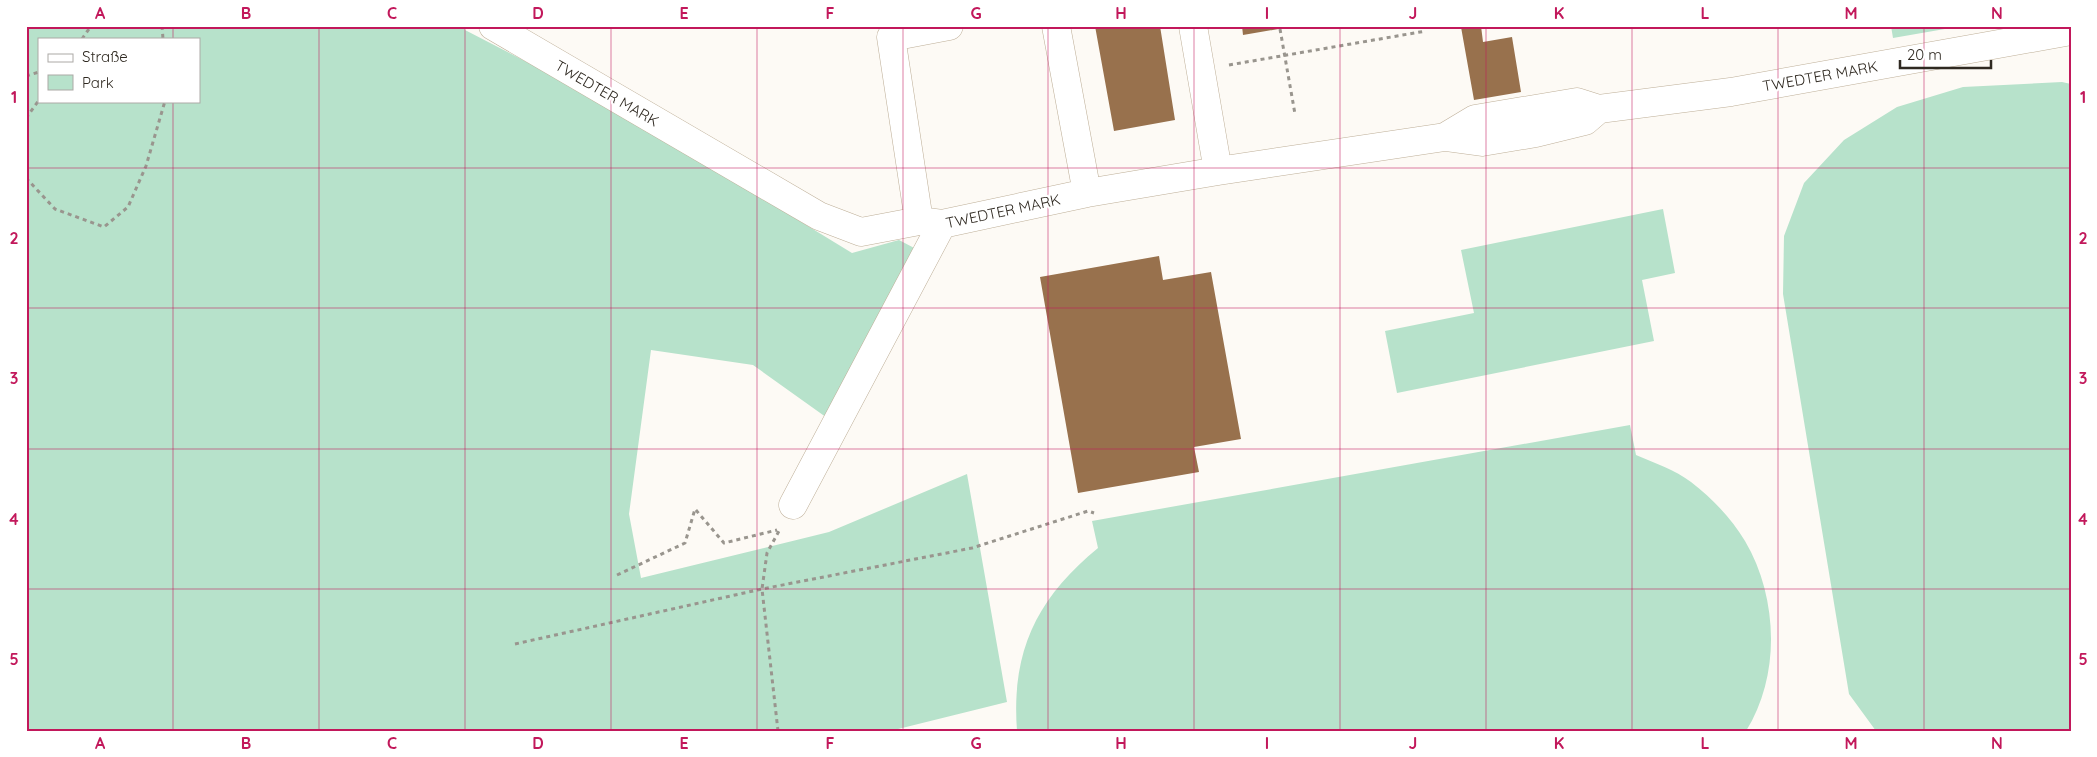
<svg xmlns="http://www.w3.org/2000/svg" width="2097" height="757" font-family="Quicksand,sans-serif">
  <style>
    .green { fill: #b7e2cb; fill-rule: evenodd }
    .building { fill: #98714d }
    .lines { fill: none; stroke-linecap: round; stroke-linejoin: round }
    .minor-casing { stroke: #beaf98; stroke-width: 29 }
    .path { stroke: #99958e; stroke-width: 3; stroke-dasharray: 4 4; stroke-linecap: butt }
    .minor { stroke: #fff; stroke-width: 28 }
    .grid { fill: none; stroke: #c2185b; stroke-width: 1; stroke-opacity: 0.55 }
    .labels { text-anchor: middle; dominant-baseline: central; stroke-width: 4.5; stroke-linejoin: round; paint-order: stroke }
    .street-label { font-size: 15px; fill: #2f2921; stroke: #fff }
    .neatline { fill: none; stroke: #c2185b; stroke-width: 2 }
    .grid-label { font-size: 16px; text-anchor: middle; font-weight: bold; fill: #c2185b }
  </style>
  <rect width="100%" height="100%" fill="#fdfaf5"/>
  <path class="green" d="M26 26H464L465 30 606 103 852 253 899 240 918 250 830 420 753 365 651 350 629 514 641 578 829 532 967 474 1007 702 890 731H26ZM39 39H199V101H39Z
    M1891 26H1962L1893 38Z
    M2062 82 2071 84V731H1876L1849 694 1783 294 1784 236 1804 183 1844 140 1897 107 1963 87Z
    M1663 209 1675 273 1642 280 1654 341 1397 393 1385 331 1474 313 1461 250Z
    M1630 425 1636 455C1655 463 1675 470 1691 482 1712 498 1731 518 1745 541 1778 597 1781 675 1746 731H1017C1011 651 1037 598 1098 548L1092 521Z"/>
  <path class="building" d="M1095 26H1160L1175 120 1114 131Z
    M1242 26H1290V27L1243 35Z
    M1481 26 1483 42 1512 37 1521 92 1474 100 1461 27Z
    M1159 256 1163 280 1211 272 1241 439 1194 447 1199 472 1078 493 1040 277Z"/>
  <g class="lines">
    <g class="minor-casing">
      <path id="minor" d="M493 26 819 216 861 232 919 221 942 224 1087 193 1218 171 1445 137 1475 119 1577 102 1599 109 1731 92 2071 31
        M1056 26 1087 193
        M1193 26 1218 171
        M1445 137 1482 142 1536 133 1585 121 1599 109
        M919 221 891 37 949 26
        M793 505 942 224"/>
    </g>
    <path class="path" d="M162 26 163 39
      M1280 29 1295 114
      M82 39 91 26
      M1229 65 1426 31
      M26 76 39 72
      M26 118 39 100
      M26 178 55 209 104 227 128 207 146 166 165 101
      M617 575 685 543 695 509 724 543 777 530
      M515 644 762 589 972 548 1088 511 1094 513
      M778 731 762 589 767 553 779 531"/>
    <use href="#minor" class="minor"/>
  </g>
  <path class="grid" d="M173 26V39M319 26V731M465 26V731M611 26V731M757 26V731M903 26V731M1048 26V731M1194 26V731M1340 26V731M1486 26V731M1632 26V731M1778 26V731M1924 26V731M173 101V731M26 168H2071M26 308H2071M26 449H2071M26 589H2071"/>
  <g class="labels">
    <g class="street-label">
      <text transform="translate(1820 76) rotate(-10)">TWEDTER MARK</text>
      <text transform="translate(607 93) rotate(30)">TWEDTER MARK</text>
      <text transform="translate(1003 211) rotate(-12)">TWEDTER MARK</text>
    </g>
  </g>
  <rect width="2097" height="757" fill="none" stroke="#ffffff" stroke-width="55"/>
  <rect x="38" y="38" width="162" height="65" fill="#ffffff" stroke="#aca9a6"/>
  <rect x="48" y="54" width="25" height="8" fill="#ffffff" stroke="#aca9a6"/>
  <text x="82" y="62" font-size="15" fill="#2f2921">Straße</text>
  <rect x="48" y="75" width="25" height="15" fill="#b7e2cb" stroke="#aca9a6"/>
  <text x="82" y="88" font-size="15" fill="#2f2921">Park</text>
  <path d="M1900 60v8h91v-8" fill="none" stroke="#2f2921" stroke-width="2.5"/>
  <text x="1907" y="60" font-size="15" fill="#2f2921" stroke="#ffffff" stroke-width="4" paint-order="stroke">20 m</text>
  <rect x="28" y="28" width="2042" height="702" class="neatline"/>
  <g class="grid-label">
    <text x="100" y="19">A</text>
    <text x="246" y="19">B</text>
    <text x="392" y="19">C</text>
    <text x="538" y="19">D</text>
    <text x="684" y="19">E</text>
    <text x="830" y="19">F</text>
    <text x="976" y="19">G</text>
    <text x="1121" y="19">H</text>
    <text x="1267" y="19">I</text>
    <text x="1413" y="19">J</text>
    <text x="1559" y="19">K</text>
    <text x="1705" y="19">L</text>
    <text x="1851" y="19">M</text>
    <text x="1997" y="19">N</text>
    <text x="14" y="103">1</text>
    <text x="2083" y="103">1</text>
    <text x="14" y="244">2</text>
    <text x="2083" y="244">2</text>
    <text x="14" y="384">3</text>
    <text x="2083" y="384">3</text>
    <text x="14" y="525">4</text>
    <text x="2083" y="525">4</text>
    <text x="14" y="665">5</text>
    <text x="2083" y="665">5</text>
    <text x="100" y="749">A</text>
    <text x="246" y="749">B</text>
    <text x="392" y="749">C</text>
    <text x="538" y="749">D</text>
    <text x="684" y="749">E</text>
    <text x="830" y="749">F</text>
    <text x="976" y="749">G</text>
    <text x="1121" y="749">H</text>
    <text x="1267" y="749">I</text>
    <text x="1413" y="749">J</text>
    <text x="1559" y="749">K</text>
    <text x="1705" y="749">L</text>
    <text x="1851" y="749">M</text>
    <text x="1997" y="749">N</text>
  </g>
</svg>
